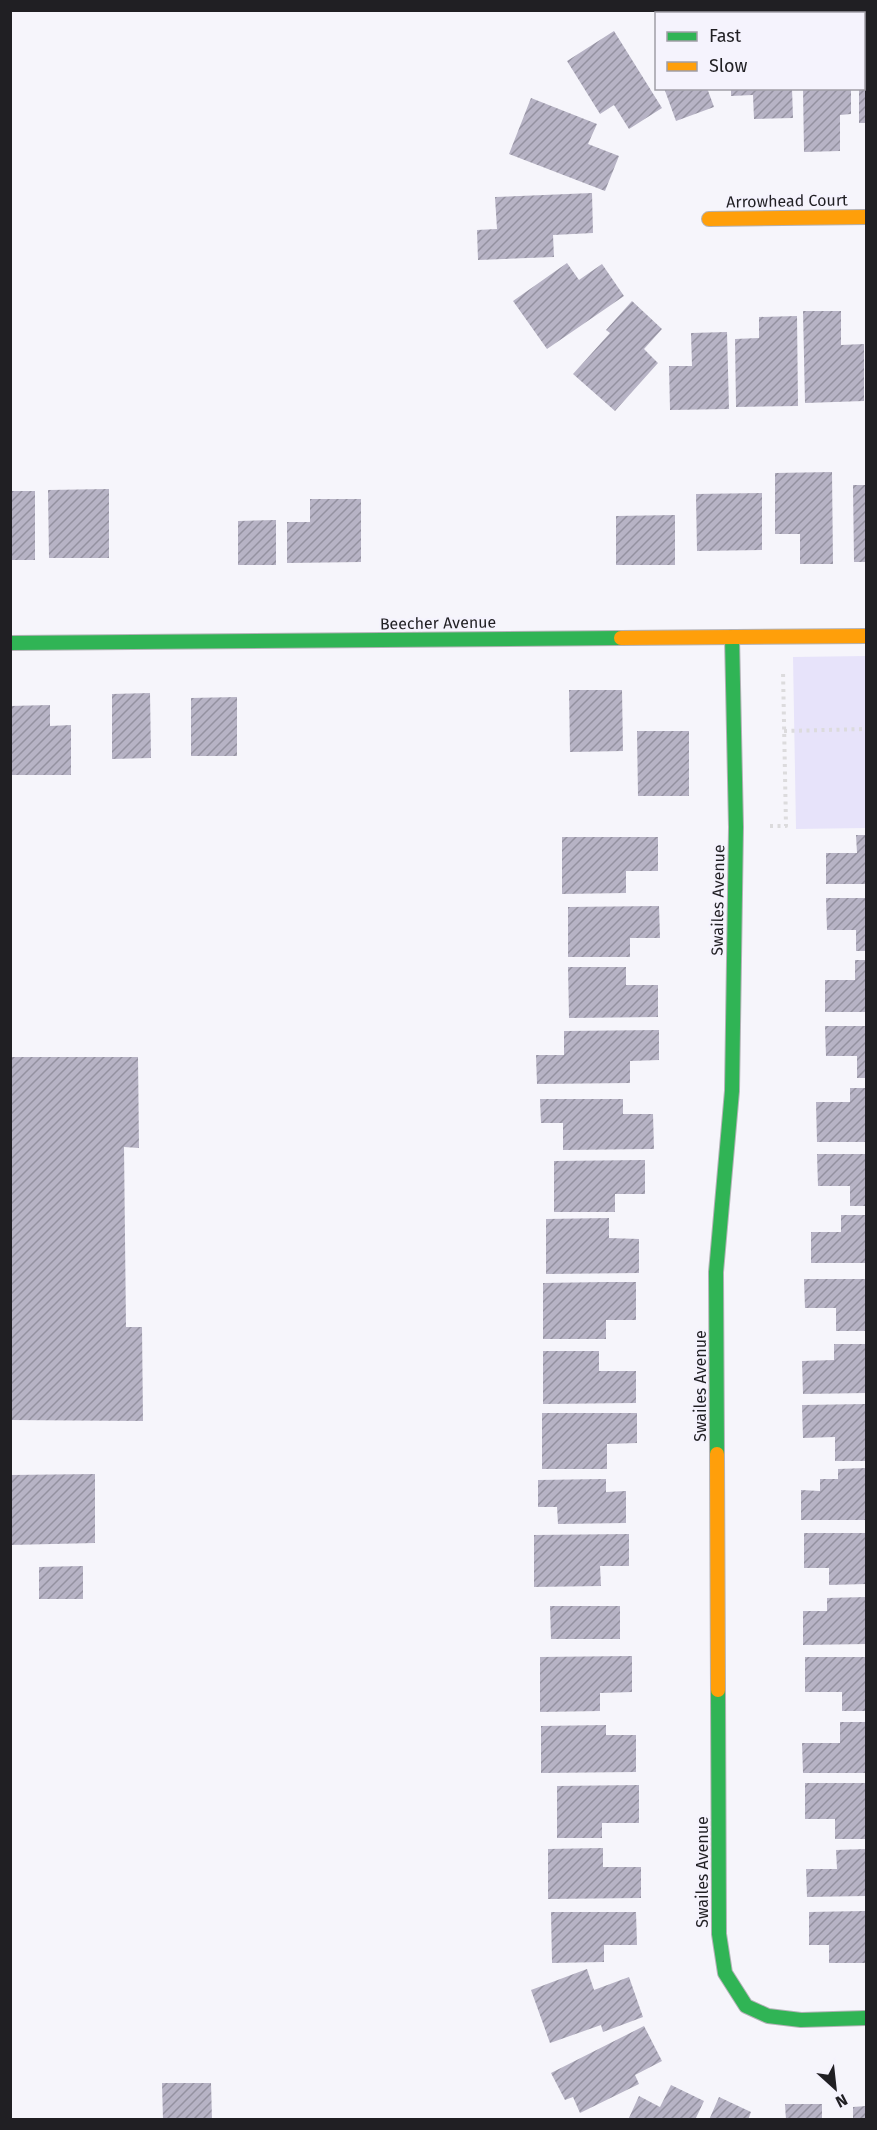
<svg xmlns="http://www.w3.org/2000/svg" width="877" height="2130" font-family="'Fira Sans',sans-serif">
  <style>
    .park { fill: #e7e3fa }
    .building { fill: url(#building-hatch) }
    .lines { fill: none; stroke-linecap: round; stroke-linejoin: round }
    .fast-casing { stroke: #b3b2b6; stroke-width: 16 }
    .slow-casing { stroke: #b3b2b6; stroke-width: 16 }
    .path { stroke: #dcdbdd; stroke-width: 4; stroke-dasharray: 3 4.5; stroke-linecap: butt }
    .fast { stroke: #30b455; stroke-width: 14 }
    .slow { stroke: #ff9f0a; stroke-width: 14 }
    .labels { text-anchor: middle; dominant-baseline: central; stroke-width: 4.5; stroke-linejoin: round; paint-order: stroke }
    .street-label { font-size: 16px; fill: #201f23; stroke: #f5f3fd }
  </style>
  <defs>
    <pattern id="building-hatch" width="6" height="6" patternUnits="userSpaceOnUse" patternTransform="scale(1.5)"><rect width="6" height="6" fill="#b7b3c5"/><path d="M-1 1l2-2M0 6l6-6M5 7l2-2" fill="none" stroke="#9491a0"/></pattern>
  </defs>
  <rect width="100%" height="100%" fill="#f6f5fb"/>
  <path class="park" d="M866 656V828L796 829 793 657Z"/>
  <path class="building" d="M614 31 662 108 629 129 614 105 600 114 567 61Z
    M864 68H866V123H859V88H864Z
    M664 88H707L714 107 676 121Z
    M731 88H792L793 118 754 119 753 95 731 96Z
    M803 88H851V114L840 115V151L804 152Z
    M531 98 597 124 588 144 619 156 605 191 509 154Z
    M592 193 593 233 553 235 554 257 478 260 477 230 497 229 495 197Z
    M567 263 579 280 602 264 624 296 547 349 513 301Z
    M632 301 662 329 644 349 658 363 615 411 573 374 610 333 606 330Z
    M803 311H841V345L864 344V401L805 403Z
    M797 316 798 406 736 407 735 339 759 338V317Z
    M727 332 729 409 670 410 669 366H692L691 333Z
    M832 472 833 564H800V534H775V473Z
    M853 485H866V562H854Z
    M109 489V558H49L48 490Z
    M10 491H35V560H10Z
    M762 493V550L697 551 696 494Z
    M310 499H361V562L287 563V522H310Z
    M675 515V565H616V516Z
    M276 520V565H238V521Z
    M569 690H622L623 751 570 752Z
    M150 693 151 758 112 759V694Z
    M237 697V756H191V698Z
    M50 705V726L71 725V775H10V706Z
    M637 731H689V796H638Z
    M856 835H866V884H826V853H857Z
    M562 837H658V871H626V893L562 894Z
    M826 898H866V951H856V930H827Z
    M659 906 660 938H630V957H568V907Z
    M855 960H866V1012H825V980H855Z
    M568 967H626V985H658V1017L569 1018Z
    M825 1026H866V1078H857V1056H826Z
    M659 1030V1060L630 1061V1083L537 1084 536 1055H564V1031Z
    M10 1057H138L139 1148 124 1147 126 1327H142L143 1421 10 1420Z
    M850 1088H866V1142H817L816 1102H850Z
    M540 1099H623V1114H653L654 1149 563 1150V1123H541Z
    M817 1154H866V1206H850V1186H818Z
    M645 1160V1194H615V1212H554V1161Z
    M841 1215H866V1263H811V1232H841Z
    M609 1218V1238L639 1239V1273L546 1274V1219Z
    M804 1279H866V1331H836V1308H805Z
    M606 1282H636V1320H606V1339H543V1283Z
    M834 1344H866V1393L803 1394 802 1361 834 1360Z
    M543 1351H599V1371H636V1403L543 1404Z
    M866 1404V1461H835V1437L803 1438 802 1405Z
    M542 1413H637V1443L607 1444V1469H542Z
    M866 1468V1520H801V1490L820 1491V1479H838V1469Z
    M95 1474V1543L10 1545V1475Z
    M606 1479V1492L626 1491V1523L558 1524 557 1507H538V1480Z
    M804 1533H866V1584L829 1585V1568H804Z
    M629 1534V1566H600L601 1586 534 1587V1535Z
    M83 1566V1599H39V1567Z
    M866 1597V1644L803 1645V1611H827V1598Z
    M550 1606H620V1639H551Z
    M632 1656V1692L600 1693V1711L540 1712V1657Z
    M805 1657H866V1711H842V1692H805Z
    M840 1722H866V1773H803L802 1743H840Z
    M606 1725V1735H636V1772L541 1773V1726Z
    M805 1783H866V1839H835V1819H805Z
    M639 1785V1823H602V1838H557V1786Z
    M603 1848V1867H641V1898L548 1899V1849Z
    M866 1849V1896L807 1897 806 1869H837L836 1850Z
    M866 1911V1963H829V1945H809V1912Z
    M551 1912H636L637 1945H604V1962L552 1963Z
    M587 1969 594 1990 629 1977 643 2017 603 2032 601 2025 550 2043 531 1990Z
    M644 2026 662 2061 635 2075 639 2084 580 2113 573 2097 565 2100 551 2073Z
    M162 2083H211L212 2120H163Z
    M671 2085 704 2101 695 2120H628L639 2096 660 2107Z
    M719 2097 751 2112 748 2120H709Z
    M785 2104H822V2120H786Z
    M866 2106V2120H853V2107Z"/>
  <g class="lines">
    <g class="fast-casing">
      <path id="fast" d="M10 643 621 638
        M717 1454 716 1272 732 1091 736 827 732 637
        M718 1690 719 1934 725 1973 746 2006 768 2016 801 2020 866 2018"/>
    </g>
    <g class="slow-casing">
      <path id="slow" d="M709 219 866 217
        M621 638 866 636
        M717 1454 718 1690"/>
    </g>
    <path class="path" d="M784 731 866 729
      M770 826H786L783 670"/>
    <use href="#fast" class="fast"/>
    <use href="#slow" class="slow"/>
  </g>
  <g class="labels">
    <g class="street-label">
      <text transform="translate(787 201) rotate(-1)">Arrowhead Court</text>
      <text transform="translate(438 623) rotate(-1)">Beecher Avenue</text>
      <text transform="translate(718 900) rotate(-89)">Swailes Avenue</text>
      <text transform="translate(700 1386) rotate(-90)">Swailes Avenue</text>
      <text transform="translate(702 1872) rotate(-90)">Swailes Avenue</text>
    </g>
  </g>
  <rect width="877" height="2130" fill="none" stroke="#201f23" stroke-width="24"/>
  <rect x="655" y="12" width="210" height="78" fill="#f5f3fd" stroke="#a09ea6" stroke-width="1.5"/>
  <rect x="667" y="32" width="30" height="9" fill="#30b455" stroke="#a09ea6" stroke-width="1.5"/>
  <text x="709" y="42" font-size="18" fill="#201f23">Fast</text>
  <rect x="667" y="62" width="30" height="9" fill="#ff9f0a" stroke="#a09ea6" stroke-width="1.5"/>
  <text x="709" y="72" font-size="18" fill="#201f23">Slow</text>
  <g transform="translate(835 2088) rotate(153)" stroke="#f5f3fd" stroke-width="4.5" paint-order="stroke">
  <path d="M0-4.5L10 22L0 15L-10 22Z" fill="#201f23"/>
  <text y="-9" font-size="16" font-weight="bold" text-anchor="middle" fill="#201f23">N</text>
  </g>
</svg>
